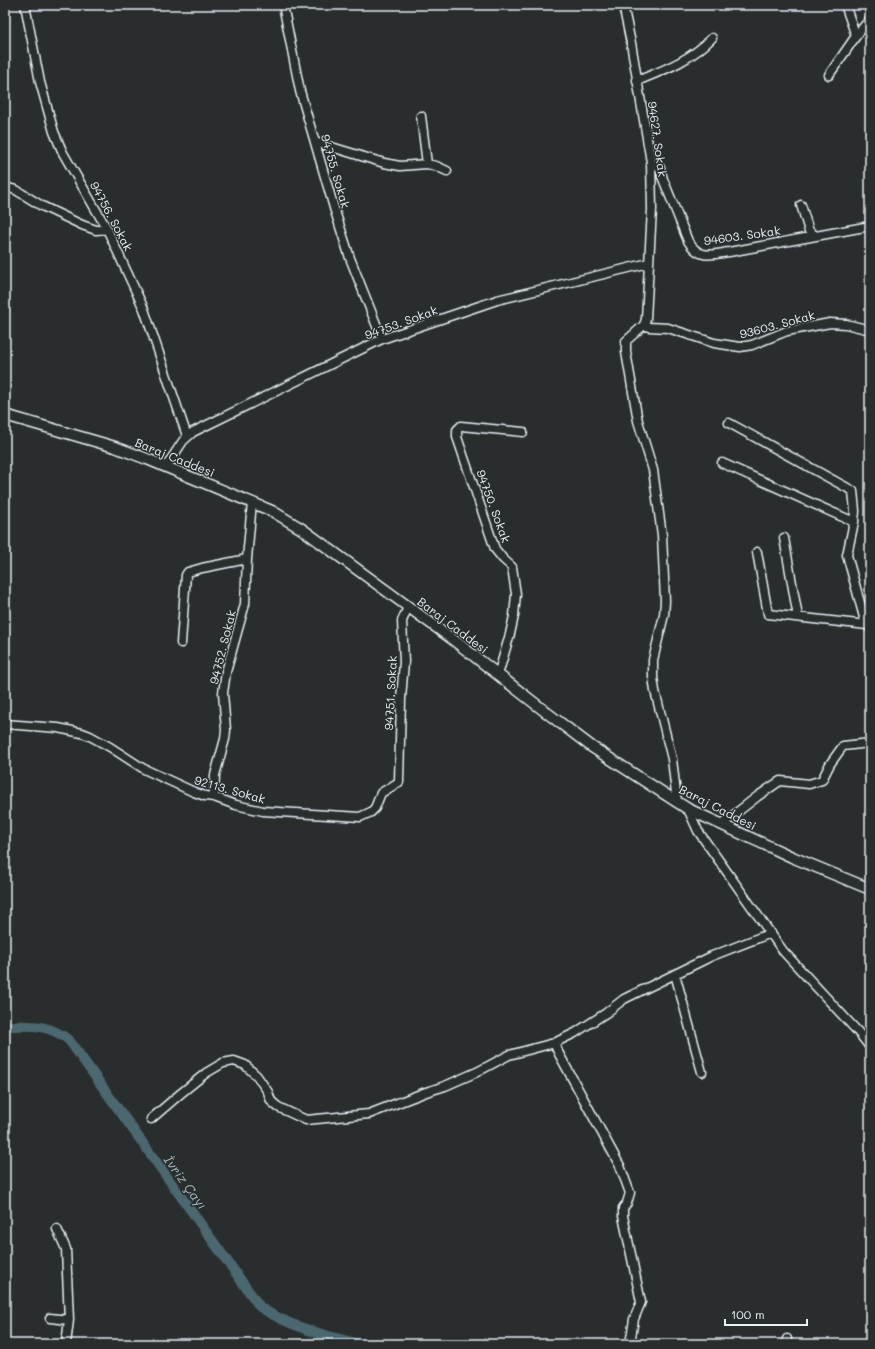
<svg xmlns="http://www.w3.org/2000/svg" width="875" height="1349" font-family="Mali,sans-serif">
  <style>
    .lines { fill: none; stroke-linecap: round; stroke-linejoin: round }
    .river { stroke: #4b686f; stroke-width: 10 }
    .minor-casing { stroke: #e8f1f8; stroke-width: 11 }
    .major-casing { stroke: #e8f1f8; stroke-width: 13 }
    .minor { stroke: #2a2d2e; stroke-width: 8 }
    .major { stroke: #2a2d2e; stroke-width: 10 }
    .labels { text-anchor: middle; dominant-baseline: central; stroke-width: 3; stroke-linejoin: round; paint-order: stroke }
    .street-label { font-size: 12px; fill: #e8f1f8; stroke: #2a2d2e }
    .water-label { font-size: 13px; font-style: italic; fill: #a9bac1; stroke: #2a2d2e }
  </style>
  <rect width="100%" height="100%" fill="#2a2d2e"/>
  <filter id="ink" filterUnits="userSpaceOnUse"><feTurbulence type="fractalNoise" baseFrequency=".025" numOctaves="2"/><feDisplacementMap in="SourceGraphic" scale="8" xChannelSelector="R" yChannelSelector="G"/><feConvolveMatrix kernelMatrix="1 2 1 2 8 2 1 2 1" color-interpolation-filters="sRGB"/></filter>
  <g filter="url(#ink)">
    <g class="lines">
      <path class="river" d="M5 1026C31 1026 47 1023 69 1040L260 1307C289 1327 325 1335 359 1344"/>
      <g class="minor-casing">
        <path id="minor" d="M25 5 40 82 54 132 63 153 107 229 144 309 187 436
          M283 5 300 91 334 208 350 258 382 339
          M623 5 631 43 651 162 652 209 646 319 644 325 626 341V352L638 421 653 470 662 535 665 601 664 615 653 660V677L655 691 672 759 677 802
          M845 5 856 36
          M829 75 856 36 870 19
          M637 81C664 70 691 60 712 38
          M421 116 427 164
          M315 142 384 163 400 166 427 164 436 166 447 171
          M651 162 656 164 660 168 663 179 688 241C699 259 710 255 729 252L870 226
          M5 187 16 190 42 206 82 225 96 230 107 229
          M801 205 809 231 816 236
          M644 325 649 327 668 328 714 343 740 347 752 345 787 331 830 323 846 324 870 330
          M729 423 853 491 855 511 854 522
          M722 463 854 522 847 555 865 621 870 628
          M166 467 183 441 193 432 382 339 497 300 649 263
          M784 538 798 617
          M757 552 768 614 867 625
          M181 643 186 575 188 572 202 568 247 559
          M498 675 510 634 514 616 516 594 512 567 503 559 495 549 457 437V430L461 426 523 432
          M5 724 58 728 82 733 90 736 110 747 144 769 194 792 205 796 214 797 236 805 263 811 360 817 371 812 375 808 381 793 399 782 401 699 404 662 402 621 408 607
          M214 797 215 775 225 739 226 730 223 693 226 672 245 604 247 559 252 502
          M688 809 698 831 783 951 859 1033 870 1047
          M722 824 758 796 780 781 809 784 822 780 830 764 843 746 870 743
          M675 974 702 1072
          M554 1043 559 1054 620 1166 630 1193 627 1203 623 1208V1216L641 1302 634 1319 630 1344
          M151 1119 180 1094 206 1073 223 1063 234 1061 245 1065 257 1076 268 1092 271 1101 278 1107 306 1120 369 1114 426 1092 445 1086 477 1072 509 1055 554 1043 575 1033 606 1013 624 999 712 956 771 933
          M57 1229 66 1249 69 1320 66 1344
          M50 1318 69 1320
          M787 1339V1344"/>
      </g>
      <g class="major-casing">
        <path id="major" d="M5 415 115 447 147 459 272 511 302 529 451 638 542 709 592 747 643 780 688 809 792 857 870 889"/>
      </g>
      <use href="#minor" class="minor"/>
      <use href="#major" class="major"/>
    </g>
  </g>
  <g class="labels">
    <g class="street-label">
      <text transform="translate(658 139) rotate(82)">94627. Sokak</text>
      <text transform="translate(336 171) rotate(74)">94755. Sokak</text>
      <text transform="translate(112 216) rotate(62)">94756. Sokak</text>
      <text transform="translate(742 235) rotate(-8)">94603. Sokak</text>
      <text transform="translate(401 322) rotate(-20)">94753. Sokak</text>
      <text transform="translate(777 324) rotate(-15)">93603. Sokak</text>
      <text transform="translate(175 457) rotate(22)">Baraj Caddesi</text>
      <text transform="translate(494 506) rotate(70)">94750. Sokak</text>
      <text transform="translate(453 625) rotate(37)">Baraj Caddesi</text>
      <text transform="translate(222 647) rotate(-76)">94752. Sokak</text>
      <text transform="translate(390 693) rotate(-87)">94751. Sokak</text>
      <text transform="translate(230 789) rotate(16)">92113. Sokak</text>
      <text transform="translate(718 807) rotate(27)">Baraj Caddesi</text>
    </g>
    <g class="water-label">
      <text transform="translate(186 1182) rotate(54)">İvriz Çayı</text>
    </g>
  </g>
  <rect width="875" height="1349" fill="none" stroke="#2a2d2e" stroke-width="20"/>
  <rect x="10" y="10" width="855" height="1329" fill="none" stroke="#e8f1f8" stroke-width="1.5" filter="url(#ink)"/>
  <path d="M725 1319v6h82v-6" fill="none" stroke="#e8f1f8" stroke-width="2"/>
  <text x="731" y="1319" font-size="12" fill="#e8f1f8" stroke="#2a2d2e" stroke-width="3" paint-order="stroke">100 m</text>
</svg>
